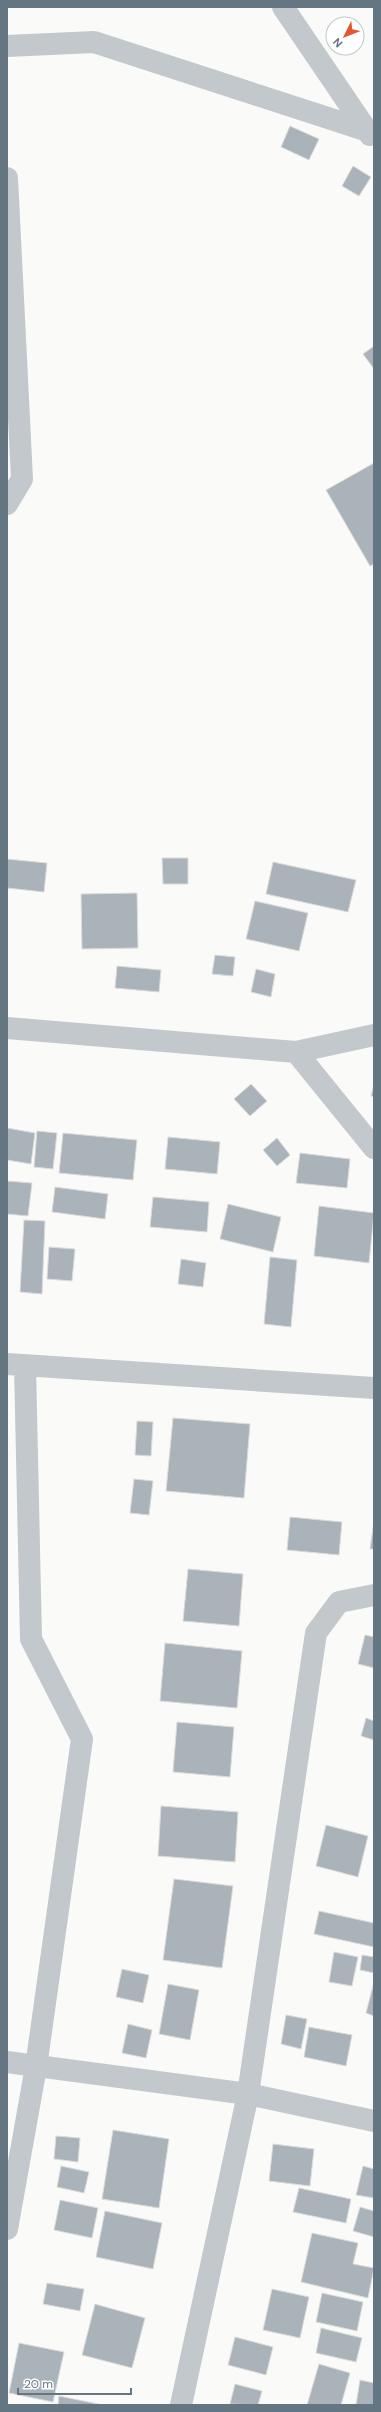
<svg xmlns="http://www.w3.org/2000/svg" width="381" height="2412" font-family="'DM Sans',sans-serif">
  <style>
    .building { fill: #aab3b9; stroke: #dcdcda }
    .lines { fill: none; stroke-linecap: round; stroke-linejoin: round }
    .minor { stroke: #c3c8cc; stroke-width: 22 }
  </style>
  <rect width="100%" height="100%" fill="#fafaf8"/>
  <path class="building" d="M290 126 319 139 309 160 281 147Z
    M353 166 371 177 359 196 342 186Z
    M374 346V369L363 354Z
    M374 463V564L370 566 326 490Z
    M162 858H188V884H163Z
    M7 859 47 863 44 892 7 888Z
    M273 862 356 880 348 912 266 894Z
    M137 893 138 948 82 949 81 894Z
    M255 901 308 913 299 951 246 939Z
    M215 955 235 957 233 976 212 974Z
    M117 966 161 970 159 992 115 988Z
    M256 969 275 974 271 997 251 992Z
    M251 1084 267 1101 250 1116 234 1099Z
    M374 1084V1097L371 1096Z
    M7 1128 35 1133 31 1164 7 1160Z
    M37 1131 57 1133 53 1169 34 1167Z
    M63 1133 137 1140 133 1180 59 1173Z
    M168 1137 220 1142 217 1174 165 1169Z
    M277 1138 290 1155 277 1166 263 1150Z
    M300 1153 350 1159 347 1188 296 1183Z
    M7 1181 32 1183 28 1216 7 1214Z
    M55 1187 108 1194 105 1219 52 1212Z
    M153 1197 209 1202 207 1232 150 1227Z
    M228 1204 281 1217 273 1252 220 1239Z
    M319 1206 374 1213 369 1263 314 1256Z
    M24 1220 45 1221 42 1294 20 1292Z
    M49 1247 75 1249 72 1281 47 1279Z
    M270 1257 297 1260 291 1327 264 1324Z
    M181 1259 206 1263 203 1287 178 1284Z
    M173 1418 250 1424 244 1498 166 1491Z
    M137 1421 153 1422 151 1456 135 1455Z
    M134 1479 153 1481 149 1515 130 1513Z
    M290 1517 342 1522 339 1555 287 1550Z
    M374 1521V1549H370Z
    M188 1569 243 1574 239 1626 183 1621Z
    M365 1635 374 1637V1668L358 1664Z
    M165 1643 242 1651 237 1708 160 1701Z
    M366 1718 374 1721V1740L361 1736Z
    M177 1722 234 1727 230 1777 173 1772Z
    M161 1806 238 1812 235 1862 158 1856Z
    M326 1825 368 1836 358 1877 316 1866Z
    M174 1879 233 1886 222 1968 163 1960Z
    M319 1911 374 1923V1947L314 1934Z
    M334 1952 358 1957 352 1986 329 1982Z
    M362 1955 374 1957V1973L360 1970Z
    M122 1969 149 1975 143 2003 116 1997Z
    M374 1982V2016L366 2013Z
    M168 1984 199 1990 190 2040 159 2034Z
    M286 2015 307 2019 301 2049 281 2044Z
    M128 2024 152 2030 146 2058 122 2053Z
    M309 2027 352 2035 346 2066 304 2057Z
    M113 2130 169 2139 159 2208 102 2199Z
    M56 2136 80 2138 78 2162 54 2159Z
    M273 2144 314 2149 310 2186 269 2181Z
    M61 2166 89 2172 84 2193 57 2187Z
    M363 2166 374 2169V2198L356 2195Z
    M299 2188 351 2199 346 2223 293 2212Z
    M60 2200 98 2208 92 2238 54 2230Z
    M360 2207 374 2211V2237L353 2231Z
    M105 2211 162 2223 153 2269 96 2257Z
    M312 2233 358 2243 353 2264 374 2268 368 2298 301 2282Z
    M47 2283 84 2289 80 2311 43 2304Z
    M272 2289 309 2297 300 2338 263 2330Z
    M322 2293 363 2302 357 2331 316 2322Z
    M95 2304 145 2318 132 2368 82 2355Z
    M321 2328 362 2338 356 2362 316 2353Z
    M235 2337 273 2347 266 2375 228 2365Z
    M19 2343 64 2352 53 2402 9 2393Z
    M319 2364 350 2373 341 2405H307Z
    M360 2380 374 2383V2405H356Z
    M235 2384 262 2391 258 2405 230 2404Z
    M59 2396 103 2405H58Z"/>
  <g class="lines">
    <path class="minor" d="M283 7 370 135
      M7 46 94 42 368 131
      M7 178 22 479 7 504
      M7 1028 296 1052 374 1148
      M296 1052 374 1035
      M7 1364 374 1388
      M7 2062 248 2094 374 2121
      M7 2229 36 2067 82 1739 31 1639 25 1365
      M181 2405 248 2094 316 1633 339 1602 374 1595"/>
  </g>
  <rect width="381" height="2412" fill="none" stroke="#657683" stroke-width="16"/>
  <g transform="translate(345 36) rotate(227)"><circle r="19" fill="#ffffff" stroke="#c1c8cd"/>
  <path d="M0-3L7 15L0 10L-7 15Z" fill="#e4572e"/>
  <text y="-6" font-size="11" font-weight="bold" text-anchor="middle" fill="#657683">N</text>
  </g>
  <path d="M18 2388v6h113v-6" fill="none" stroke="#657683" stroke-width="2"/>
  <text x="24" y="2388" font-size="12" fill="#657683" stroke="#ffffff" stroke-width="3" paint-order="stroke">20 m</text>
</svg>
